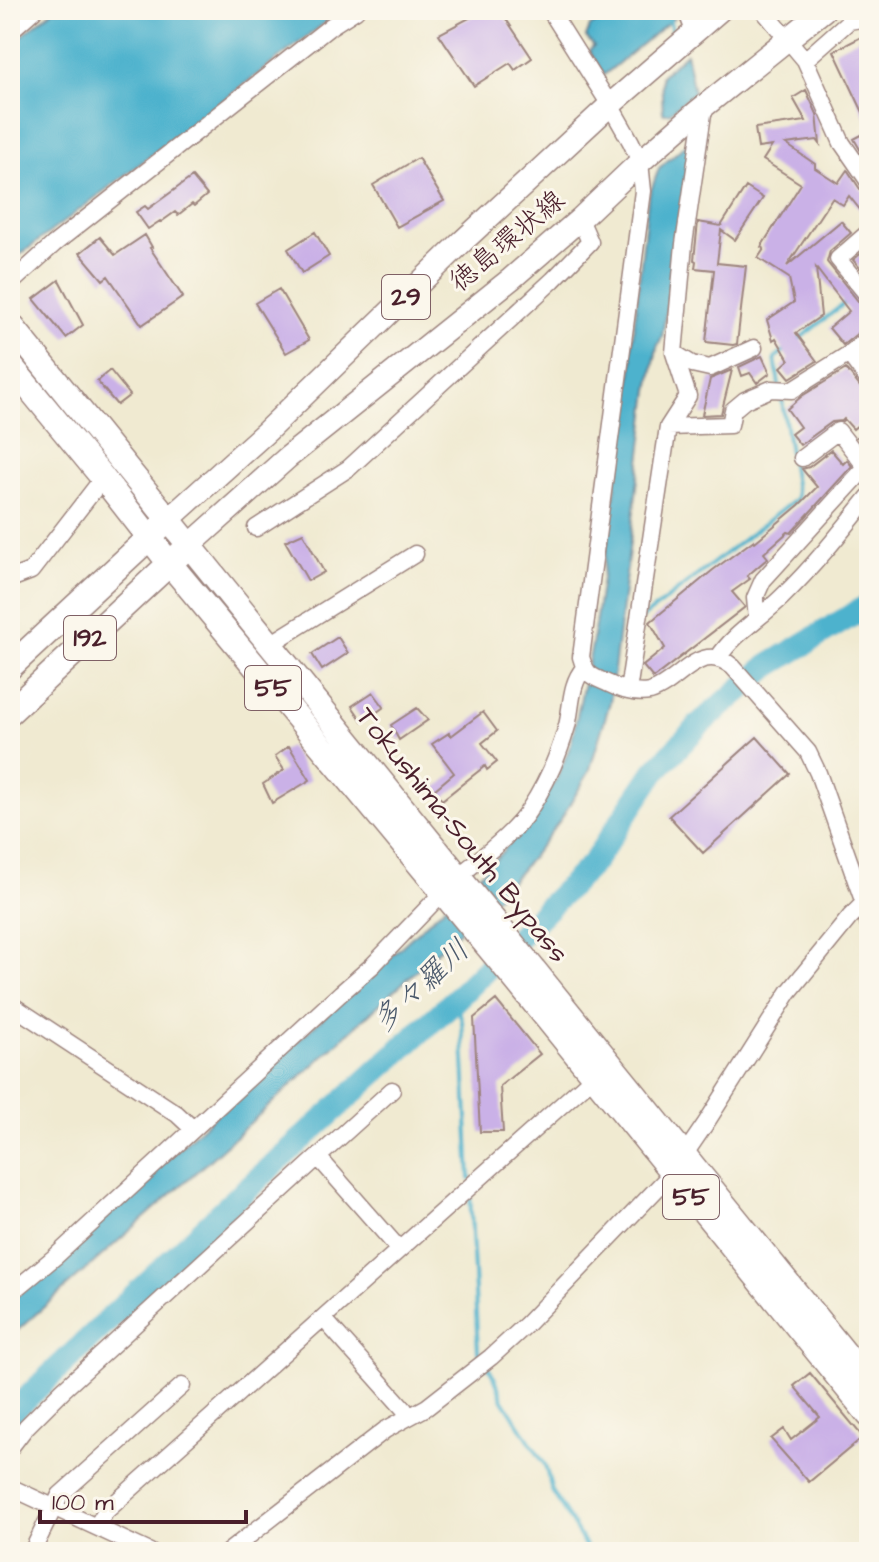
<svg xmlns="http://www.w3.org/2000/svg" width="879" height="1562" font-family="'Architects Daughter','Klee One',sans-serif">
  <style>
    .water { fill: #4eb2cd; stroke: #4c687c; stroke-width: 2 }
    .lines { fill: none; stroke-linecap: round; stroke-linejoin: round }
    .stream { stroke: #4eb2cd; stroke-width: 4 }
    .river { stroke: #4eb2cd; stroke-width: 24 }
    .building { fill: #cab1e7 }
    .minor-casing { stroke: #9d847e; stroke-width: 19 }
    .major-casing { stroke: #9d847e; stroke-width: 25 }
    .highway-casing { stroke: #9d847e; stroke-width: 27 }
    .minor { stroke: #fff; stroke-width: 16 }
    .major { stroke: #fff; stroke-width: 22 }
    .highway { stroke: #fff; stroke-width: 24 }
    .labels { text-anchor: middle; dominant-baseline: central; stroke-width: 6; stroke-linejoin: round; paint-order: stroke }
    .shield { fill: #fbf7ec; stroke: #7f6065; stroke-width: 2 }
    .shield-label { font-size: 26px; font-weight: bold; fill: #4a1f2b }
    .street-label { font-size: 28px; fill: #4a1f2b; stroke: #fbf7ec }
    .water-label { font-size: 30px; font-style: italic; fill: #4c5a6c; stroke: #fbf7ec }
  </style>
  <rect width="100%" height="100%" fill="#fbf7ec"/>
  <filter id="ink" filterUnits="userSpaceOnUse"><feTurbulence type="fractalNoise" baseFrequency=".0125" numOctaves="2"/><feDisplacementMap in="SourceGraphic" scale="16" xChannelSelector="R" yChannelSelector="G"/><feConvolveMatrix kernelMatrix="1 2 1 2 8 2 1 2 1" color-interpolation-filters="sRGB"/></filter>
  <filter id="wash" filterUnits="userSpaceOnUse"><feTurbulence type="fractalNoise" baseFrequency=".006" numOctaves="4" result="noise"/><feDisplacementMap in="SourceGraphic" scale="32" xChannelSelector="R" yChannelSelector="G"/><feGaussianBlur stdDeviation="1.8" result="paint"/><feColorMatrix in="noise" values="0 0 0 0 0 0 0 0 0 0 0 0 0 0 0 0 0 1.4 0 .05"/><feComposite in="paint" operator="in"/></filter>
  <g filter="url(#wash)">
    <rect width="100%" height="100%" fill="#f0ead1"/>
    <path class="water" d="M53 10H342L12 261 16 270 10 274V46Z
      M616 10H672L674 18 604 75 589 51 594 46 586 37 590 27Z
      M686 53 694 92 669 113H663L661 76Z
      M691 140 686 182 662 337 657 347 649 390 610 702 589 772 561 819 531 858 501 893 213 1157 10 1337V1301L375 971 495 860 530 820 557 778 571 744 592 645 616 485V466L628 404 633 358 631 355 648 199 659 168Z"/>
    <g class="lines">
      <path class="stream" d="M668 10 673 39
        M798 340 860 291
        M779 385 775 358 788 348
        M644 617 797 498 781 394
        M455 1000 462 1020 470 1179
        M470 1192 478 1352 482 1358
        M487 1365 495 1379 503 1400 545 1465 552 1491 581 1538 588 1552"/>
      <path class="river" d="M10 1414 228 1206 455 1000 593 863 655 771 700 724 768 666 869 605"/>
    </g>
    <g id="blocks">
      <path class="building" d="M474 10H500L532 58 515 70 510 63 474 86 439 34 477 14Z
        M865 35 869 42V125L834 51Z
        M806 90 817 114 820 144 817 140 786 144 815 164V168L838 183 847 170 848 171 860 189 869 193V221L849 196 843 205 832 198 787 266 841 221 851 233 830 251 827 262 862 306 866 307 869 311V324L843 345 829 328 849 311 816 268 821 316 796 333 817 361 790 378 781 367 789 360 776 338 773 340 767 320 794 302 789 278 758 258 764 249 761 247 801 184 763 160 772 146 758 148 755 128 806 121 793 98Z
        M869 131V146L861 151 854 139Z
        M418 158 444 201 397 227 373 185Z
        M192 177 207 195 194 206 192 204 178 215 175 212 161 222 160 221 148 229 136 212 145 206 148 209Z
        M746 187 763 198 735 240 721 230 717 263 746 266 737 344 733 345 706 342 714 270 695 268 696 261 694 260 698 222 721 226Z
        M315 232 329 256 302 273 288 249Z
        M145 235 152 247 150 248 183 297 142 325 108 276 103 280 80 253 100 237 115 255Z
        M869 247V273L866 275 853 260Z
        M59 280 83 325 66 338 34 299Z
        M279 289 309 340 286 353 255 303Z
        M762 356 770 373 757 383 750 373 742 376 739 367Z
        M846 369 861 388 869 393V411L862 417 864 420 853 429 844 419 842 421 832 422 800 445 791 434 800 427 787 409 802 396Z
        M110 370 130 395 117 405 97 381Z
        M732 370 721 414 702 415 710 379Z
        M869 427V453L857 437Z
        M831 450 843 464 847 460 852 466 791 533 788 532 764 553 768 558 747 576 750 579 732 592 745 607 653 678 643 666 665 648 650 622 713 570 754 540 755 542 799 505 817 487 802 469 809 467Z
        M303 533 324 572 308 581 285 541Z
        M338 637 348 653 322 670 312 654Z
        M373 692 384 707 363 722 352 706Z
        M417 708 428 720 399 740 391 725Z
        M483 712 497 731 482 743 497 762 487 770 485 766 442 800 434 790 454 773 432 744 449 733 451 736Z
        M757 737 790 774 703 853 669 816Z
        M289 746 310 780 272 803 263 784 284 770 275 756Z
        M496 1000 540 1054 500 1086 503 1132H480L474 1018Z
        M810 1373 863 1437 809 1482 771 1439 784 1429 791 1440 820 1417 794 1386Z"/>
    </g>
  </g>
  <g filter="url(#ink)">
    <use href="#blocks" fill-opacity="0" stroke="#9d847e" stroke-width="2"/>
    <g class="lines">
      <g class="minor-casing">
        <path id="minor" d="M550 10 610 105 631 142 640 162 643 191 581 657C586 675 591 676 607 683 619 689 636 695 650 692 680 683 700 639 733 667L808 752 818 773 864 903 869 925
          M686 10 694 31
          M763 10 805 60 842 143 869 182
          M10 31 34 10
          M805 60 849 21 861 19 869 15
          M869 232 838 259 869 297
          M10 284 54 244 331 26 356 10
          M674 353 692 364 710 368 754 348
          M849 354 869 381
          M668 427 730 425 733 410 745 400 771 389 792 390 849 354 869 338
          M256 528 349 468 553 280 590 242 580 219
          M10 579 31 571 103 478
          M757 619 755 598 763 580 866 467 838 431 802 458
          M269 645 415 554
          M718 658C734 633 761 618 782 597 814 566 841 532 869 497
          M628 691 668 427 688 396 674 353 684 244 704 107
          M458 877C479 859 515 833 529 810 545 786 559 754 567 726 572 706 570 684 584 668
          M10 1004 177 1114 193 1129
          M318 1157 392 1090
          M10 1294 56 1256 341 993 372 966 443 892
          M323 1318 404 1409 408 1417
          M10 1448 26 1427 63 1390 318 1157 399 1249
          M10 1487 150 1552
          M97 1526 105 1512 593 1077
          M32 1552 60 1495 182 1386
          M228 1552 385 1430 427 1407 491 1357 526 1325 672 1173 706 1123 789 992 850 917 869 898"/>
      </g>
      <g class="major-casing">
        <path id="major" d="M168 520 267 431 463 241 610 105 720 10
          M189 546 287 458 511 279 580 219 640 162 697 112 824 10"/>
      </g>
      <g class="highway-casing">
        <path id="highway" d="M10 324 869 1383
          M10 365 103 478 170 564 515 979 869 1415
          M10 667 161 527
          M10 712 181 553"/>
      </g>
      <use href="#minor" class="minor"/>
      <use href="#major" class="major"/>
      <use href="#highway" class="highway"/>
    </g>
  </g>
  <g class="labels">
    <g class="shield">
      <rect x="382" y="275" width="48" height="44" rx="6"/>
      <rect x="64" y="616" width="52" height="44" rx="6"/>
      <rect x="245" y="666" width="56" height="44" rx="6"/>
      <rect x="663" y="1175" width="56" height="44" rx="6"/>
    </g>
    <g class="shield-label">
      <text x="406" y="297">29</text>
      <text x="90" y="638">192</text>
      <text x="273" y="688">55</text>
      <text x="691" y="1197">55</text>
    </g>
    <g class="street-label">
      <text transform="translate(507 241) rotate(-40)">徳島環状線</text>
      <text transform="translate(462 835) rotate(51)">Tokushima-South Bypass</text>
    </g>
    <g class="water-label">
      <text transform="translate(421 986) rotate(-43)">多々羅川</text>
    </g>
  </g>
  <rect width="879" height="1562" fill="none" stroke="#fbf7ec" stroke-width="40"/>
  <path d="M40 1510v12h206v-12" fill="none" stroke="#4a1f2b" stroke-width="4"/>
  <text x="52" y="1510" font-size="24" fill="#4a1f2b" stroke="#fbf7ec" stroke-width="6" paint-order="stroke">100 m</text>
</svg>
